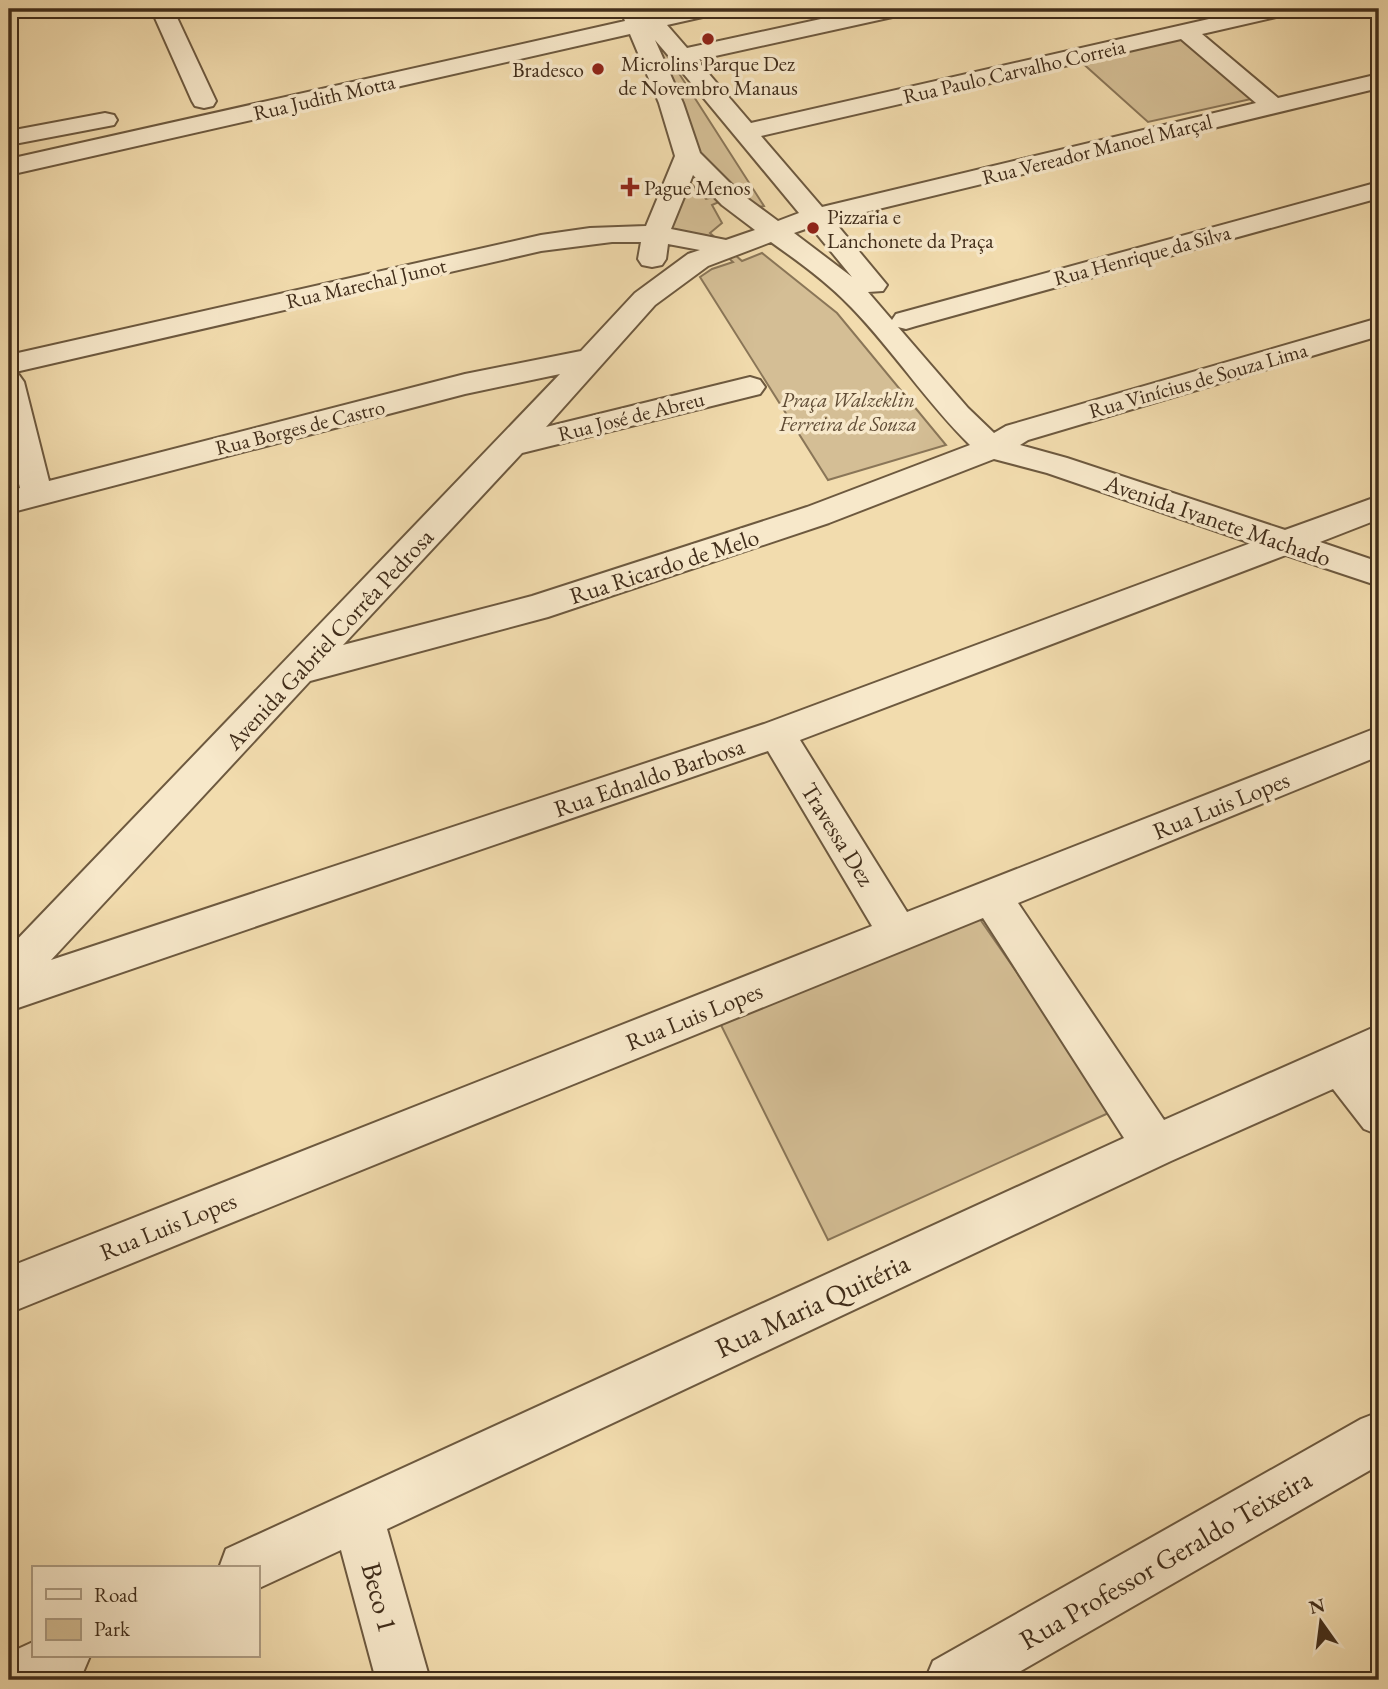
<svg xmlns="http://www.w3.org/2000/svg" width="1388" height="1689" font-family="'EB Garamond',serif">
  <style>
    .green { fill: #d4be95; stroke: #8a7658; stroke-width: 2 }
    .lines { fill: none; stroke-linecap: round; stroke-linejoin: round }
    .minor-casing { stroke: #6d593f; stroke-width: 4 }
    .minor { fill: #f7e8ca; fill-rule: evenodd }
    .poi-dot { fill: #8f2418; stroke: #f7e8ca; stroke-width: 2.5 }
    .labels { text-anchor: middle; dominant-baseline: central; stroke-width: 7; stroke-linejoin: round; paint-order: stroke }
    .far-poi-label { font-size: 21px; fill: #412d1a; stroke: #f7e8ca; text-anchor: start }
    .far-street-label { font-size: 21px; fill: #412d1a; stroke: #f7e8ca }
    .far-park-label { font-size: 21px; font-style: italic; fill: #5e4a33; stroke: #f7e8ca }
    .street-label { font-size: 24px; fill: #412d1a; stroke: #f7e8ca }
    .near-street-label { font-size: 28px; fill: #412d1a; stroke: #f7e8ca }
  </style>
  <rect width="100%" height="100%" fill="#f2dcae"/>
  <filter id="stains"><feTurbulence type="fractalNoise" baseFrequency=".00286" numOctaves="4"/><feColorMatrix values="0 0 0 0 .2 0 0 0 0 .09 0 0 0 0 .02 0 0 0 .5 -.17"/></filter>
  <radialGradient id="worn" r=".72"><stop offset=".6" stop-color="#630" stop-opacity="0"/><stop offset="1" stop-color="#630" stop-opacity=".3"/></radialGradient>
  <path class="green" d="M1192 34 1269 95 1148 122 1079 60Z
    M664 50 764 206 748 209 730 197 712 205 722 223 710 233 742 261 762 253 837 313 946 445 828 480 700 277 712 269 733 262 703 235 680 234 671 230 680 172 706 199 726 194 673 115 653 51Z
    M975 912 1113 1111 828 1240 715 1013Z"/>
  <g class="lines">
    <g class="minor-casing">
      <path id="minor" d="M151 9H173L216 101 213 106 204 108 195 106 192 101Z
        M620 9H649L657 13 678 9H719L716 14 667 25 687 48 867 9H908L905 14 897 16 697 60 751 123 1253 9H1292L1289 14 1202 34 1278 98 1379 74V88L833 220 887 285 883 291 868 292 892 320 896 314 1379 182V198L916 326 906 329 898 327 968 408 994 433 1006 426 1379 318V336L1028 440 1020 445 1067 458 1285 530 1379 496V519L1320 542 1379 562V586L1286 555 800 740 907 912 1379 727V756L1018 903 1164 1120 1379 1025V1067L1371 1071 1379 1081V1135L1364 1129 1333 1089 1171 1161 387 1529 430 1680H376L341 1550 257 1589V1568H219L226 1549 1124 1138 983 918 9 1313V1267L872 926 768 751 9 1011V948L560 374 465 394 9 513V491L20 488 9 443V355L541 235 590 228 646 226 675 156 659 103 630 34 9 175V159L625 21ZM1181 39 1256 103 822 207 761 136ZM655 40 673 61 799 213 778 221 740 193 700 153 683 103ZM693 175 722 205 755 230 726 240 671 229ZM811 227 852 277 794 233ZM612 242H641L638 259 642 265 652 267 662 265 666 259 668 244 700 250 688 254 635 293 581 351 465 374 49 481 24 382 19 375 11 373 541 251ZM771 242C799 262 827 282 851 307 893 350 926 402 970 445L807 507 532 596 343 645 522 453 760 394 765 387 760 380 750 377 546 427 655 305 708 266ZM994 459 1047 473 1251 543 764 724 51 960 310 681 548 617 829 523Z
        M105 113 114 115 117 120 114 125 9 145V131Z
        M1379 1412V1465L1005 1680H925L933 1661 1361 1419Z
        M33 1642V1656H90L82 1675 71 1680H9V1653Z"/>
    </g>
    <use href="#minor" class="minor"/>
  </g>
  <g class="poi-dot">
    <circle cx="708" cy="39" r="7"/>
    <circle cx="598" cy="69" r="7"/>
    <path d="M626.5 176.5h7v7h7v7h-7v7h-7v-7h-7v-7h7z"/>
    <circle cx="813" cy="228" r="7"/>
  </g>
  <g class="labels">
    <g class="far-poi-label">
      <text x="708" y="63" text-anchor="middle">Microlins Parque Dez<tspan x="708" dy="24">de Novembro Manaus</tspan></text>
      <text x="584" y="69" text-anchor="end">Bradesco</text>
      <text x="644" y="187">Pague Menos</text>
      <text x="827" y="216">Pizzaria e<tspan x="827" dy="24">Lanchonete da Praça</tspan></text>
    </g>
    <g class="far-street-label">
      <text transform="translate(1014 71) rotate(-13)">Rua Paulo Carvalho Correia</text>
      <text transform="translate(324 97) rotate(-13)">Rua Judith Motta</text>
      <text transform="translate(1097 149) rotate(-14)">Rua Vereador Manoel Marçal</text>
      <text transform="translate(1142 255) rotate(-15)">Rua Henrique da Silva</text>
      <text transform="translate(366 283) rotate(-13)">Rua Marechal Junot</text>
      <text transform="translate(1198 380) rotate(-16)">Rua Vinícius de Souza Lima</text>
      <text transform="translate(631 416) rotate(-14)">Rua José de Abreu</text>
      <text transform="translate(300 427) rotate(-14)">Rua Borges de Castro</text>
    </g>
    <g class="far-park-label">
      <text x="848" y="399">Praça Walzeklin<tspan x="848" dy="24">Ferreira de Souza</tspan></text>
    </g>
    <g class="street-label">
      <text transform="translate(1218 520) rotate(19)">Avenida Ivanete Machado</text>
      <text transform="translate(664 566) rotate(-18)">Rua Ricardo de Melo</text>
      <text transform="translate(329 639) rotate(-47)">Avenida Gabriel Corrêa Pedrosa</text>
      <text transform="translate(649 777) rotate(-19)">Rua Ednaldo Barbosa</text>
      <text transform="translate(1221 805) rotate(-22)">Rua Luis Lopes</text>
      <text transform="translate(838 834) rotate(58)">Travessa Dez</text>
      <text transform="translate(694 1016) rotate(-22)">Rua Luis Lopes</text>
      <text transform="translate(168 1226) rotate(-22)">Rua Luis Lopes</text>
    </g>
    <g class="near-street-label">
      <text transform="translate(812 1305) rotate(-25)">Rua Maria Quitéria</text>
      <text transform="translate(1165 1559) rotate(-30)">Rua Professor Geraldo Teixeira</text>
      <text transform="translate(380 1597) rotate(75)">Beco 1</text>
    </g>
  </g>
  <rect width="1388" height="1689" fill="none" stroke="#f2dcae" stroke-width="35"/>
  <rect x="10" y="10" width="1367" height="1668" fill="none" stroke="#412d1a" stroke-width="3.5"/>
  <rect x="18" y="18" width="1353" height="1654" fill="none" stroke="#412d1a" stroke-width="2"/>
  <rect x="32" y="1566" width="228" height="91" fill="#f7e8ca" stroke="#ae9d84" stroke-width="2"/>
  <rect x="46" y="1589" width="35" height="10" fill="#f7e8ca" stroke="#ae9d84" stroke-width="2"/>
  <text x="94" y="1602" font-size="21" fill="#412d1a">Road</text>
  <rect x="46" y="1619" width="35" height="21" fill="#d4be95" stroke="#ae9d84" stroke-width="2"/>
  <text x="94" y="1636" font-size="21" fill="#412d1a">Park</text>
  <g transform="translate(1321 1622) rotate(346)" stroke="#f7e8ca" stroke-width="5" paint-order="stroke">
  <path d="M0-5L12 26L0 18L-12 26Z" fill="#412d1a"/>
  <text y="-10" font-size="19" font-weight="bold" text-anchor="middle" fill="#412d1a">N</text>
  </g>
  <rect width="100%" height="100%" filter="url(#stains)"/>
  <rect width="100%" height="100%" fill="url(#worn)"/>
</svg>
